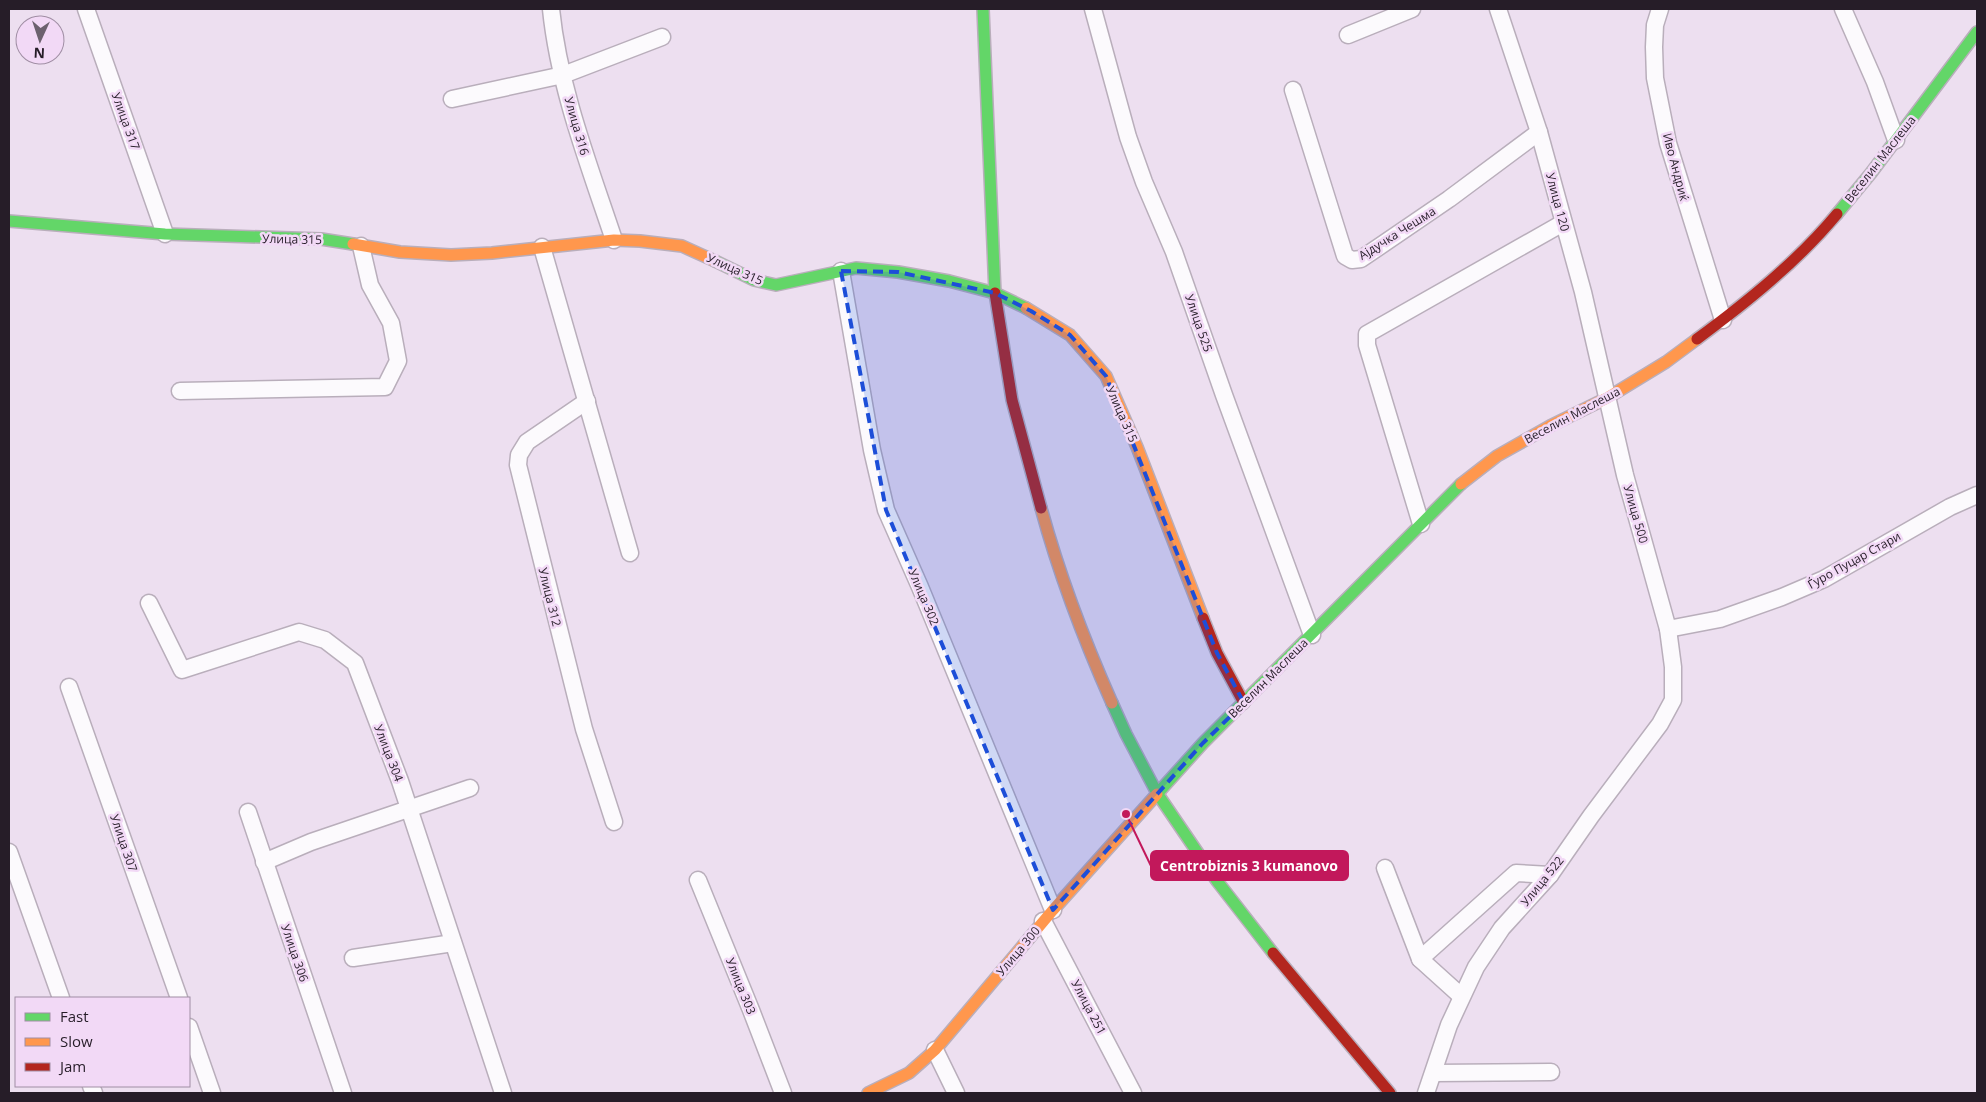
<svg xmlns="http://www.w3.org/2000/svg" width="1986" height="1102" viewBox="0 0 1986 1102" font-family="'Open Sans',sans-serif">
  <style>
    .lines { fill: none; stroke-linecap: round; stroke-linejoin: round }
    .street-casing { stroke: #b9aebb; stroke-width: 19 }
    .fast-casing { stroke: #b9aebb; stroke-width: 14 }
    .slow-casing { stroke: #b9aebb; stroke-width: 14 }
    .jam-casing { stroke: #b9aebb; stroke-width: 14 }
    .street { stroke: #fcfafd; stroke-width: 16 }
    .fast { stroke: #63d668; stroke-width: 11 }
    .slow { stroke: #ff974d; stroke-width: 11 }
    .jam { stroke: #b3261e; stroke-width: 11 }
    .marked { fill: #1d4ed8; fill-opacity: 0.2; stroke: #1d4ed8; stroke-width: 4; stroke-dasharray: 10 6; stroke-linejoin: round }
    .labels { text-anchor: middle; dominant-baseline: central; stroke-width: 5; stroke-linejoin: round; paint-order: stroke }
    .street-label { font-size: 12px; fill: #261d28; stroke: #f2d9f6 }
    .leader { fill: none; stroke: #c2185b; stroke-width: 2 }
    .callout-dot { fill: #c2185b; stroke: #f2d9f6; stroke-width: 2 }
    .callout { fill: #c2185b; stroke: #c2185b; stroke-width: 2 }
    .callout-label { font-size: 14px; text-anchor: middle; font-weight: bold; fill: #fff }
  </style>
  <rect width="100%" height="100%" fill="#eddff0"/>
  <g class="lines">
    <!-- street casing -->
    <g class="street-casing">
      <g id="street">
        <polyline points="86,9 165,234"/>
        <path d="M551 9C559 88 589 165 614 240"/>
        <polyline points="1093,9 1128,137 1144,182 1174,252 1224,395 1312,635"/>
        <polyline points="1660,9 1655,25 1654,47 1655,78 1668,143 1723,320"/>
        <polyline points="1843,9 1875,82 1896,140"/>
        <polyline points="1348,35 1412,9"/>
        <polyline points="1293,90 1345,256 1352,260 1361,259 1449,199 1539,132"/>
        <polyline points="452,99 563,75 662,37"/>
        <polyline points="542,247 630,553"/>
        <polyline points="841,271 872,450 886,510 920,587 1053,910"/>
        <polyline points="180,391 385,387 398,361 391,323 370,285 361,246"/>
        <polyline points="587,401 527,442 519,455 518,465 584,729 614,822"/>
        <polyline points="1421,524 1367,345 1367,334 1563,223"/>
        <polyline points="149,603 182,670 299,632 325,640 355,663 400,781 503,1093"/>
        <polyline points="1668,629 1720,619 1782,597 1824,579 1950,507 1977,495"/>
        <polyline points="69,687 179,998"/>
        <polyline points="248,812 343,1093"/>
        <polyline points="9,852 61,998"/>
        <polyline points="264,862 311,842 470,788"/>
        <polyline points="1385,868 1420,959 1461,996"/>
        <polyline points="698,880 751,1010 783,1093"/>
        <polyline points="1043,921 1133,1093"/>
        <polyline points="353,958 453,943"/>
        <polyline points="1420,959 1516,873 1550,875"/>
        <polyline points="189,1027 212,1093"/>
        <polyline points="935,1050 956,1093"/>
        <polyline points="1434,1073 1551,1072"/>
        <polyline points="91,1086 94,1093"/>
        <polyline points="1426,1093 1449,1025 1476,967 1502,928 1550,875 1591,816 1660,724 1673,700 1673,667 1668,629 1625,475 1583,292 1539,132 1498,9"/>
      </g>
    </g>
    <!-- fast casing -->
    <g class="fast-casing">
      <g id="fast">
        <polyline points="983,9 995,293"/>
        <polyline points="1837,214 1871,173 1977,32"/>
        <polyline points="9,221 165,234 321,239 353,244"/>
        <polyline points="715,261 754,280 776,285 856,268 898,272 949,281 995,293 1026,308"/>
        <polyline points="1112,703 1126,734 1157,793 1217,881 1273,953"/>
        <polyline points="1157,794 1203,743 1461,484"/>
      </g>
    </g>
    <!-- slow casing -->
    <g class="slow-casing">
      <g id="slow">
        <polyline points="353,244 400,252 451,255 492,253 614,240 640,241 682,246 715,261"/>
        <polyline points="1026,308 1070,335 1106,376 1137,447 1203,618"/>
        <polyline points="1461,484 1497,456 1550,426 1607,398 1666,362 1697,339"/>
        <path d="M1041 508C1059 574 1084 640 1112 703"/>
        <polyline points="868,1093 909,1073 935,1050 1053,910 1157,794"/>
      </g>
    </g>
    <!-- jam casing -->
    <g class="jam-casing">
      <g id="jam">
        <polyline points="995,293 1012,400 1041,508"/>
        <path d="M1697 339C1747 302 1797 262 1837 214"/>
        <polyline points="1203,618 1217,653 1244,703"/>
        <polyline points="1273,953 1390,1093"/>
      </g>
    </g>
    <!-- street -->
    <use href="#street" class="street"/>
    <!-- fast -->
    <use href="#fast" class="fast"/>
    <!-- slow -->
    <use href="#slow" class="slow"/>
    <!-- jam -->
    <use href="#jam" class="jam"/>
  </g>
  <!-- marked area -->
  <path class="marked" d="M841 271 898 272 995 293 1031 311 1070 335 1106 376 1217 653 1244 703 1203 743 1053 910 886 510Z"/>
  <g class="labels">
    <!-- street labels -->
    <g class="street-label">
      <text transform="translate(126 121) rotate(70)">Улица 317</text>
      <text transform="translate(577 126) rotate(74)">Улица 316</text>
      <text transform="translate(1880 159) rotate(-52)">Веселин Маслеша</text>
      <text transform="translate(1676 167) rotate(75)">Иво Андриќ</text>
      <text transform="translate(1558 202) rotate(75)">Улица 120</text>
      <text transform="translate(1397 233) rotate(-32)">Ајдучка Чешма</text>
      <text transform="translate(292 239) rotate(1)">Улица 315</text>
      <text transform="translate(735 269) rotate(24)">Улица 315</text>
      <text transform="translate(1199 323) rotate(71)">Улица 525</text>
      <text transform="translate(1122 414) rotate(66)">Улица 315</text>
      <text transform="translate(1572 415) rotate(-28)">Веселин Маслеша</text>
      <text transform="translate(1636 514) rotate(74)">Улица 500</text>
      <text transform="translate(1854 560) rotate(-29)">Ѓуро Пуцар Стари</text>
      <text transform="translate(550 597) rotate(76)">Улица 312</text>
      <text transform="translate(924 597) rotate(67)">Улица 302</text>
      <text transform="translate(1268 678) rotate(-45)">Веселин Маслеша</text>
      <text transform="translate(389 753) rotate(69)">Улица 304</text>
      <text transform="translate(124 843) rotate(71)">Улица 307</text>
      <text transform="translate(1542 881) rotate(-51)">Улица 522</text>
      <text transform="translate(1018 951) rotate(-50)">Улица 300</text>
      <text transform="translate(295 953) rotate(71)">Улица 306</text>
      <text transform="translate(741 986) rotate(68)">Улица 303</text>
      <text transform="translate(1089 1007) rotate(62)">Улица 251</text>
    </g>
  </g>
  <!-- callouts -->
  <path class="leader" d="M1126 814L1151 866"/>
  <circle class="callout-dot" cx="1126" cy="814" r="5"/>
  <rect class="callout" x="1151" y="851" width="197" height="29" rx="5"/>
  <g class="callout-label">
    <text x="1249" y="871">Centrobiznis 3 kumanovo</text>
  </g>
  <!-- border -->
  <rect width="1986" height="1102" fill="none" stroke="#261d28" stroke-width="20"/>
  <!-- legend -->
  <rect x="15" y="997" width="175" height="90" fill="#f2d9f6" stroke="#a08ea4"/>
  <rect x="25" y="1013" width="25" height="8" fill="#63d668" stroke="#a08ea4"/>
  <text x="60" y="1022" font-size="15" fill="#261d28">Fast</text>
  <rect x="25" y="1038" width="25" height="8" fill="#ff974d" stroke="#a08ea4"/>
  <text x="60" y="1047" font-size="15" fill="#261d28">Slow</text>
  <rect x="25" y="1063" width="25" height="8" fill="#b3261e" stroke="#a08ea4"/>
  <text x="60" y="1072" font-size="15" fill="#261d28">Jam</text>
  <!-- north arrow -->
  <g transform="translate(40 40) rotate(183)"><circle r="24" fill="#f2d9f6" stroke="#a08ea4"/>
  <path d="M0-4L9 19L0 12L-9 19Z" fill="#6c616e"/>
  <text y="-8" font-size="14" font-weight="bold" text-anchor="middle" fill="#261d28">N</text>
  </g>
</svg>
